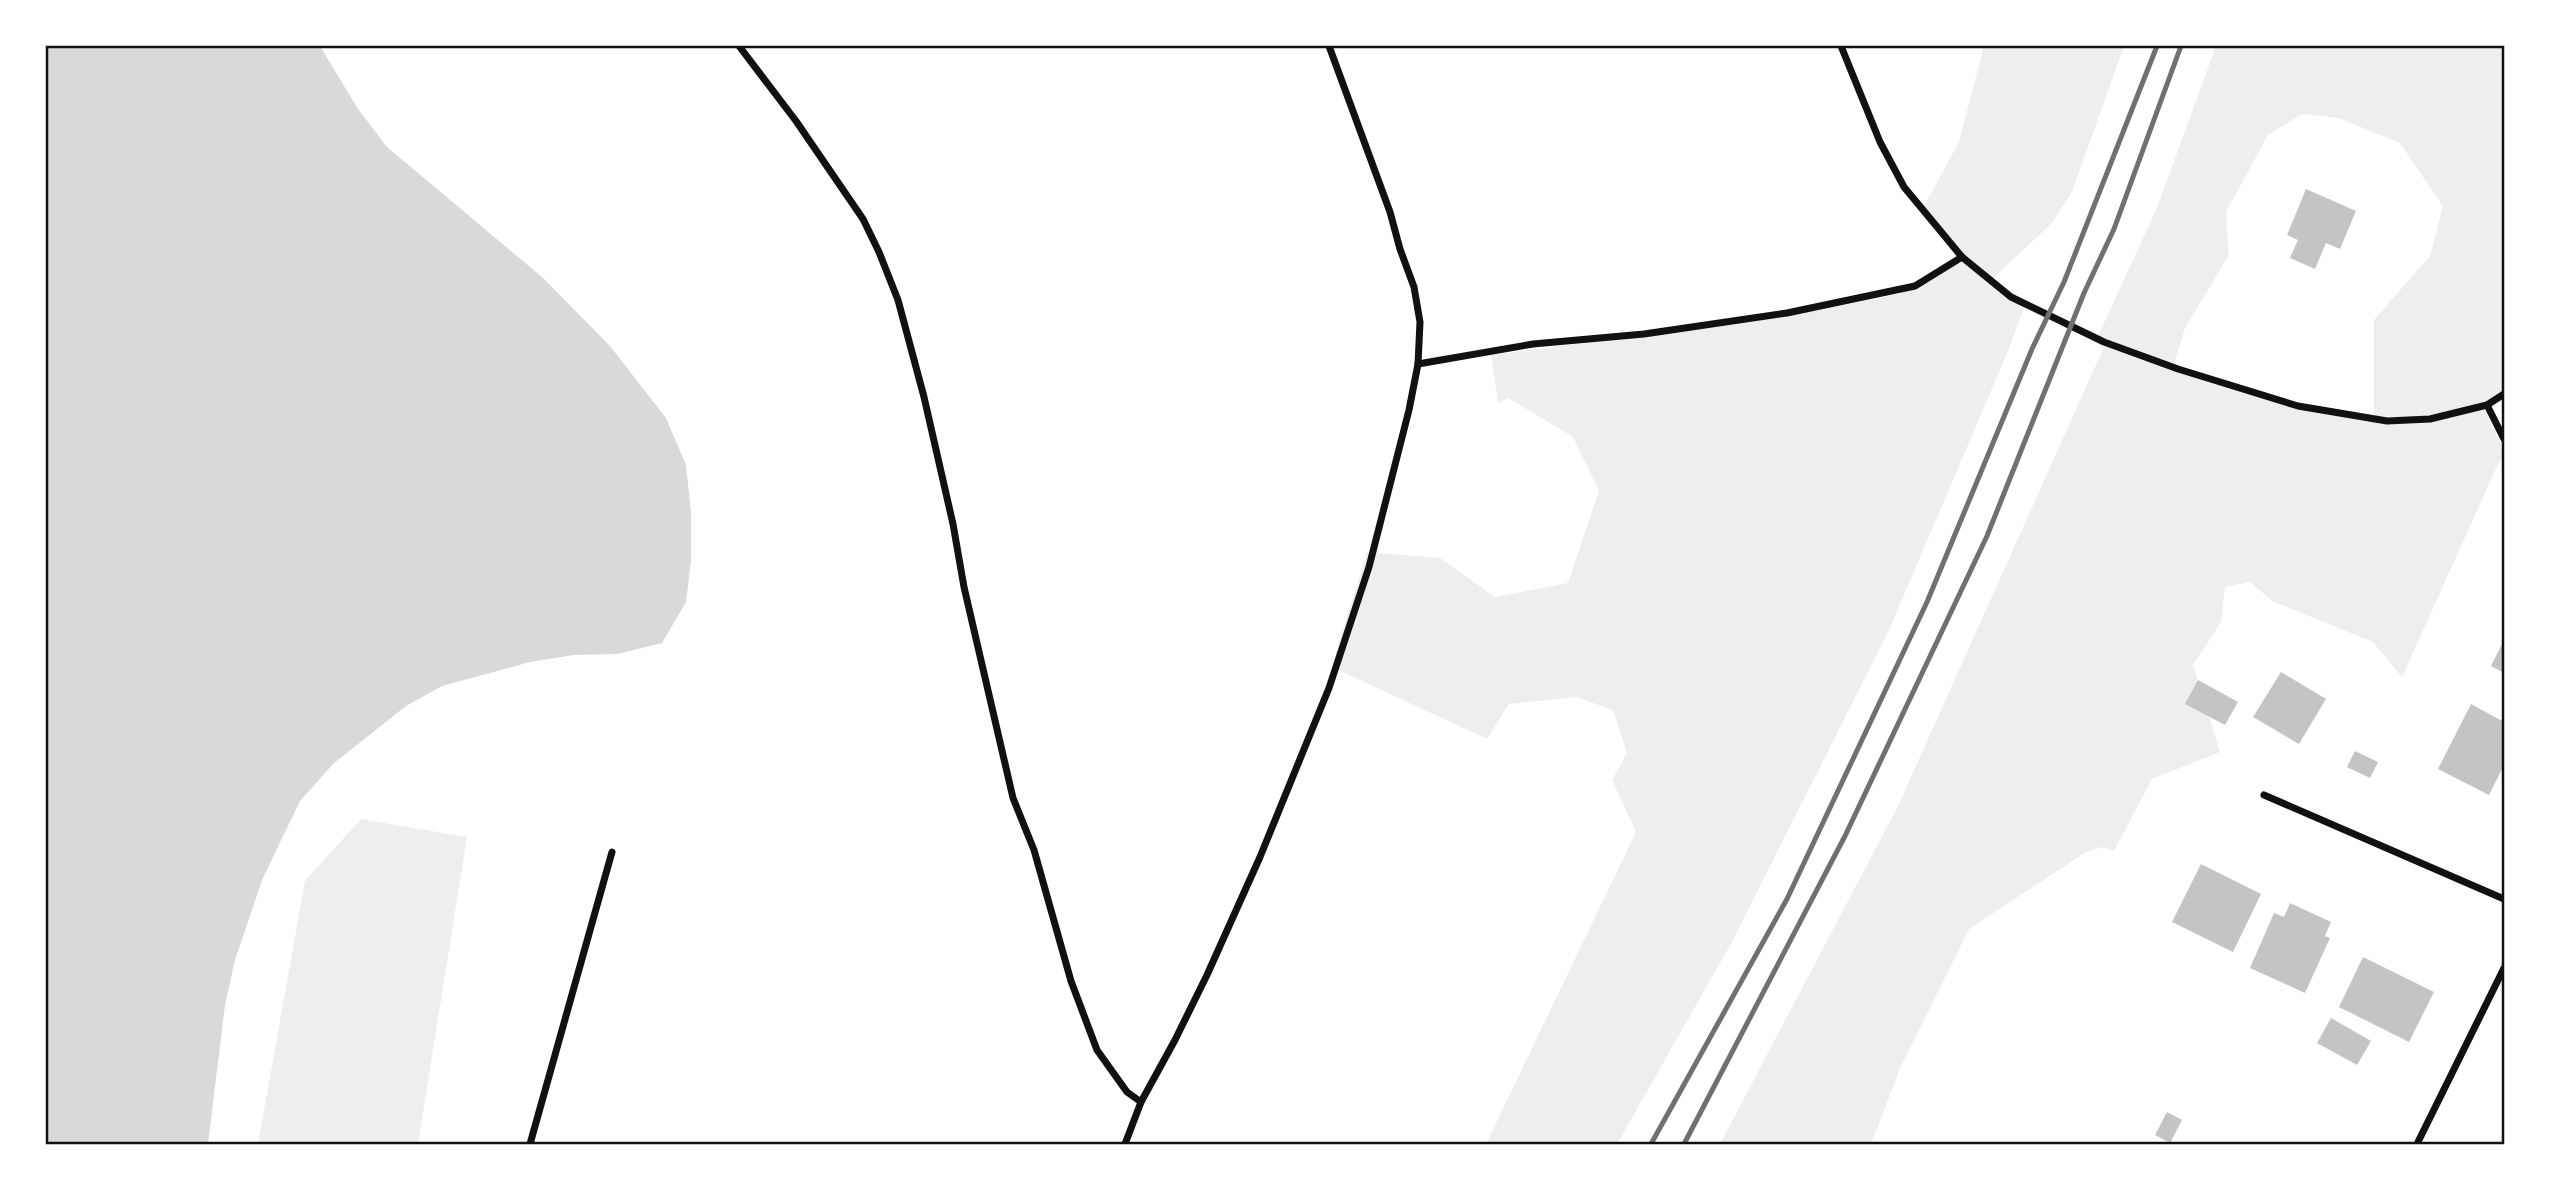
<svg xmlns="http://www.w3.org/2000/svg" width="2550" height="1190" viewBox="0 0 2550 1190" font-family="'Exo 2',sans-serif">
  <style>
    .green { fill: #eee; fill-rule: evenodd }
    .water { fill: #d9d9d9 }
    .building { fill: #c4c4c4 }
    .lines { fill: none; stroke-linecap: round; stroke-linejoin: round }
    .minor { stroke: #111; stroke-width: 7 }
    .rail { stroke: #707070; stroke-width: 5 }
    .neatline { fill: none; stroke: #111; stroke-width: 2.5 }
  </style>
  <rect width="100%" height="100%" fill="#fff"/>
  <!-- green -->
  <g class="green">
    <polygon points="1984,46 2124,46 2072,192 2052,223 1993,278 2025,305 2008,351 1889,630 1732,942 1617,1144 1486,1144 1636,832 1612,780 1627,753 1613,710 1576,697 1509,704 1487,739 1334,668 1336,653 1367,552 1440,558 1495,597 1568,583 1599,491 1573,437 1508,398 1498,403 1491,355 1796,315 1898,294 1938,276 1956,257 1920,209 1923,208 1959,142"/>
    <path d="M2216 46H2504V396L2485 410 2504 452V457L2498 464 2402 677 2373 642 2272 601 2250 582 2225 587 2221 622 2193 665 2220 752 2152 779 2114 851 2102 847 2086 852 1969 929 1901 1066 1871 1144H1720L1898 806 2104 347 2099 334 2157 208ZM2302 114 2339 118 2400 143 2443 206 2430 256 2374 320V418L2366 420 2207 382 2153 362 2173 368 2185 328 2229 255 2226 212 2268 135Z"/>
    <polygon points="361,819 467,837 418,1144 258,1144 305,881"/>
  </g>
  <!-- water -->
  <polygon class="water" points="46,46 320,46 358,109 387,147 542,277 610,346 666,418 686,465 691,512 691,561 686,602 662,643 618,654 574,655 530,662 442,686 406,706 334,763 300,801 262,880 235,960 225,1005 208,1144 46,1144"/>
  <!-- building -->
  <g class="building">
    <polygon points="2306,189 2356,211 2340,249 2326,243 2315,269 2290,258 2298,240 2287,235"/>
    <polygon points="2504,640 2504,673 2491,666"/>
    <polygon points="2281,672 2326,699 2299,744 2253,717"/>
    <polygon points="2198,680 2238,702 2225,725 2185,704"/>
    <polygon points="2471,704 2504,722 2504,765 2489,795 2438,769"/>
    <polygon points="2355,751 2378,762 2370,778 2347,767"/>
    <polygon points="2201,864 2261,894 2233,952 2172,922"/>
    <polygon points="2290,903 2331,922 2325,936 2330,938 2305,993 2250,968 2274,913 2284,917"/>
    <polygon points="2363,957 2434,992 2409,1042 2339,1007"/>
    <polygon points="2331,1018 2371,1041 2357,1065 2317,1043"/>
    <polygon points="2167,1112 2182,1120 2170,1143 2155,1135"/>
  </g>
  <g class="lines">
    <!-- minor -->
    <g class="minor">
      <polyline points="739,46 796,121 863,219 879,252 898,300 924,397 953,524 964,587 1013,798 1034,850 1071,981 1097,1050 1127,1092 1141,1102"/>
      <polyline points="1841,46 1880,142 1904,187 1962,257 2011,297 2104,342 2178,369 2298,406 2387,421 2430,419 2487,405 2504,394"/>
      <polyline points="1418,364 1533,344 1644,334 1787,313 1915,286 1962,257"/>
      <polyline points="2487,405 2504,439"/>
      <polyline points="2264,795 2504,899"/>
      <polyline points="530,1144 612,852"/>
      <polyline points="1125,1144 1141,1102 1175,1040 1207,975 1260,857 1329,688 1369,567 1409,410 1418,364 1420,322 1414,287 1400,249 1390,212 1329,46"/>
      <polyline points="2417,1144 2504,968"/>
    </g>
    <!-- rail -->
    <g class="rail">
      <polyline points="1651,1144 1787,899 1927,602 2032,349 2064,282 2157,46"/>
      <polyline points="1684,1144 1845,836 1987,536 2084,293 2114,229 2181,46"/>
    </g>
  </g>
  <!-- border -->
  <rect width="2550" height="1190" fill="none" stroke="#ffffff" stroke-width="94"/>
  <rect x="47" y="47" width="2456" height="1096" class="neatline"/>
</svg>
